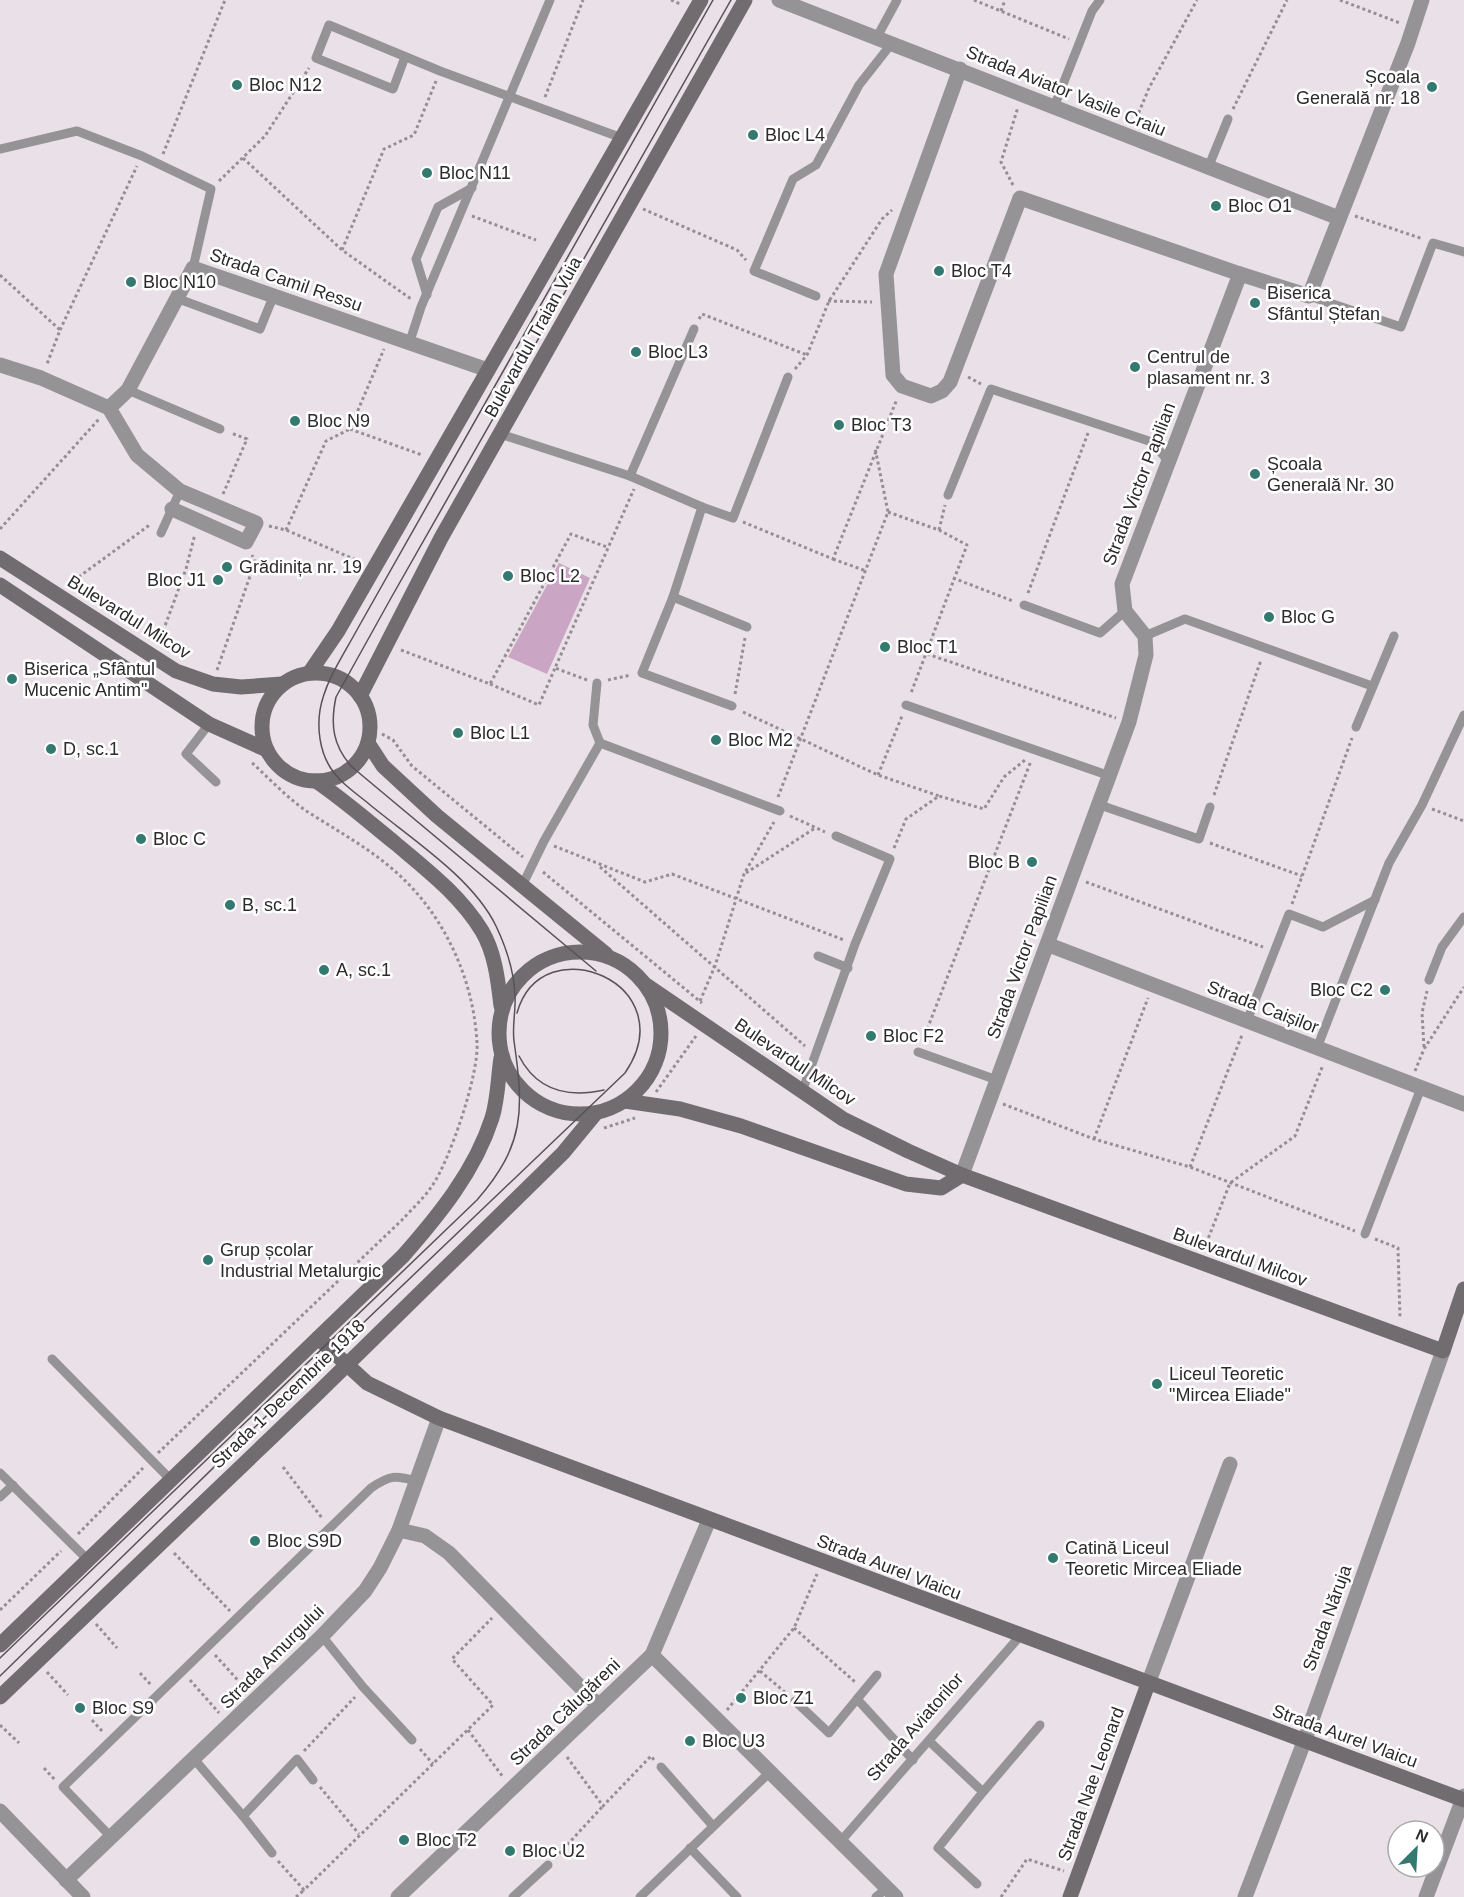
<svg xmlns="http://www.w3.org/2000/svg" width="1464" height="1897" viewBox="0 0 1464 1897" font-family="Arial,sans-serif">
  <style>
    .green { fill: #cba6c4 }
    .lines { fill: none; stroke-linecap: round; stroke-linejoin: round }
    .path { stroke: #958f94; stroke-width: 3; stroke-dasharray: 3 3; stroke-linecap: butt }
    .lane { stroke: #969396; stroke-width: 9 }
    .street { stroke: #969396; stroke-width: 15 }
    .secondary { stroke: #716c70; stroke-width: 15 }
    .tram { stroke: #575256; stroke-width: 1.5 }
    .poi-dot { fill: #33796f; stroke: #fff; stroke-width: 2 }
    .labels { text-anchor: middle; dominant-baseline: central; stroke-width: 5; stroke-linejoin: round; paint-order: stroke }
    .poi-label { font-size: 18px; fill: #2d2a2c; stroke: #fff; text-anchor: start }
    .street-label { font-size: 18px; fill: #2d2a2c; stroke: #fff }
  </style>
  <rect width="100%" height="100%" fill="#eae1e8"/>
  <!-- green -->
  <polygon class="green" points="559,563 590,578 547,674 508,657"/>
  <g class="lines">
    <!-- path -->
    <g class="path">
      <polyline points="671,0 680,4"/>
      <polyline points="974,0 1069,39"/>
      <polyline points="1340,0 1400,23"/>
      <polyline points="1001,11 1005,0"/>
      <polyline points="545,97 583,0"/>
      <polyline points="1233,109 1287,0"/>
      <polyline points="1134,124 1149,88 1197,0"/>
      <polyline points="163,154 225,0"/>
      <polyline points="243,158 342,250 411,299"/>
      <polyline points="219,181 265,136 309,68"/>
      <polyline points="1013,185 1001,162 1018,107"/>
      <polyline points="643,209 737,250 746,260"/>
      <polyline points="472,216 536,240"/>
      <polyline points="1355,216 1423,239"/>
      <polyline points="342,250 384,149 414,135 436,81"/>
      <polyline points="0,275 60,330 47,364"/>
      <polyline points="828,301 872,302"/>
      <polyline points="699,319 702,314 807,355"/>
      <polyline points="60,330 137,166"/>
      <polyline points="795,369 807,355 829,301 882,219 892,210"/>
      <polyline points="968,377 981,384"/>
      <polyline points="350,429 422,455"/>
      <polyline points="223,494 247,439 231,433"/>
      <polyline points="888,512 939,530 967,545 911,693"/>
      <polyline points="743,522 833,559 897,399"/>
      <polyline points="269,526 286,530 361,562"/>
      <polyline points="0,529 99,419"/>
      <polyline points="286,530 326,441 350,429 384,349"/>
      <polyline points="939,530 945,505"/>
      <polyline points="833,559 866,571"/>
      <polyline points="953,578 1013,601"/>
      <polyline points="69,584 151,524"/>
      <polyline points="1028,593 1088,433"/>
      <polyline points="159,642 186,569 195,534"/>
      <polyline points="401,650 490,684 571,534 607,547"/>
      <polyline points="927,654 1116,718"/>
      <polyline points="217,670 255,562 252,555"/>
      <polyline points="587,680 555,668 634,489"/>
      <polyline points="608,680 631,675"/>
      <polyline points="490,684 539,705 555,668"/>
      <polyline points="735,694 745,638"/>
      <polyline points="743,712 878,775 939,796"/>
      <polyline points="382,734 393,740 412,766 523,857"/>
      <polyline points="878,775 902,716"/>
      <polyline points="1214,795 1261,660"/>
      <polyline points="778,797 888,512 875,448"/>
      <polyline points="1432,809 1464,821"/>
      <polyline points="790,816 825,832"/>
      <polyline points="1210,843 1302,876"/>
      <polyline points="554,846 645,882 672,874 844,940"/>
      <polyline points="894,848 906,819 939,796 984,809 1004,777 1025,760"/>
      <polyline points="600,867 805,1046"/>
      <polyline points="543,872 702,1003"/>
      <polyline points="746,873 815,828"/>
      <polyline points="1086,882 1263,947"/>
      <polyline points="1292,904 1352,738"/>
      <polyline points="700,1001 715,966 744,874 774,822"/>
      <polyline points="923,1040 1031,761"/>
      <polyline points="1424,1047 1422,1013 1427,991"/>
      <polyline points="1415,1071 1424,1049 1464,987"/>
      <polyline points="656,1092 696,1036"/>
      <polyline points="1003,1104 1094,1139 1190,1167 1355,1231"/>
      <polyline points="604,1128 635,1118"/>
      <polyline points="1094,1139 1148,998"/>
      <polyline points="1190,1167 1242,1035"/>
      <polyline points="1375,1239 1398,1248 1400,1319"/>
      <polyline points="1204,1249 1230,1183 1295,1136 1323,1065"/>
      <path d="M158 1453 402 1220C412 1209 424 1198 432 1186 450 1160 479 1074 477 1043 474 981 445 916 398 874 371 849 339 832 308 812 287 798 269 778 250 761"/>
      <polyline points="283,1467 322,1518"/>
      <polyline points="78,1534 143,1468"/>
      <polyline points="174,1553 230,1611"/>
      <polyline points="0,1610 61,1551"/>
      <polyline points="96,1624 117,1648"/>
      <polyline points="794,1628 855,1682"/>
      <polyline points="215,1655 245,1688"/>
      <polyline points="760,1671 786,1693"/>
      <polyline points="47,1672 68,1695"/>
      <polyline points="140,1673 152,1686"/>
      <polyline points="190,1680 219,1713"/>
      <polyline points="727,1710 794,1628 817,1574"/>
      <polyline points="92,1720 102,1731"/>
      <polyline points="0,1725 19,1743"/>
      <polyline points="468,1730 503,1777"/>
      <polyline points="420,1749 433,1764"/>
      <polyline points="304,1751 355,1697"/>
      <polyline points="567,1757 603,1806 651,1756 654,1760"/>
      <polyline points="44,1768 55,1780"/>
      <polyline points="320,1787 359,1834"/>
      <polyline points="555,1858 603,1806"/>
      <polyline points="278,1861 304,1890 493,1705 452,1659 492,1618"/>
      <polyline points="296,1897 304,1890"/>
      <polyline points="1001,1897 1027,1859 1064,1871"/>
    </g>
    <!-- lane -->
    <g class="lane">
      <polyline points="877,37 897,0"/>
      <polyline points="405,57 393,89 316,58 329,25 440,71 622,138"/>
      <polyline points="1054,107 1092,11 1100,0"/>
      <polyline points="0,149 77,131 142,156 211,189 193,268"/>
      <polyline points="1208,168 1228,119"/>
      <polyline points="427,295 416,259 438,207 472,188"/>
      <polyline points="816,296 754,271 793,179 816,165 859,85 892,43"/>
      <polyline points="1309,296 1401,327 1433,243 1464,252"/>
      <polyline points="176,298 260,329 273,297"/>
      <polyline points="409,344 421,307 550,0"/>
      <polyline points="128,390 220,429"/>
      <polyline points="500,434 630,476 702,507 673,597 642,673 732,706"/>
      <polyline points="630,476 694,329"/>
      <polyline points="948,495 991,389 1152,442 1170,463"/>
      <polyline points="702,507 733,518 788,377"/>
      <polyline points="161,533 180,491"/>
      <polyline points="673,597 747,627"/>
      <polyline points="1024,605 1100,633 1125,611"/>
      <polyline points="1145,636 1185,619 1372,686"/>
      <polyline points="597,683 593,725 600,743"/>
      <polyline points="906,705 1110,776"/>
      <polyline points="209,724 186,754 216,782"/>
      <polyline points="1356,727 1394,636"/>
      <polyline points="1100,805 1199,839 1210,807"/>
      <polyline points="522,886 544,841 600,743 780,811"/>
      <polyline points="818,956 848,968"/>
      <polyline points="1429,980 1442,947 1464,917"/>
      <polyline points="1247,1021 1289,914 1323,927 1375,900"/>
      <polyline points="1317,1048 1389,863 1422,805 1464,715"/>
      <polyline points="918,1052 997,1080"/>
      <polyline points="802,1092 855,944 890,859 836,836"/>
      <polyline points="1365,1234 1421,1088"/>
      <polyline points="52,1359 171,1480"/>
      <polyline points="0,1473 88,1560"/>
      <polyline points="0,1497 13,1485"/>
      <polyline points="322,1636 363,1687 412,1740"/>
      <polyline points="857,1699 877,1675"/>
      <polyline points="795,1701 829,1733 857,1699 913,1760"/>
      <polyline points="929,1741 983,1792 1040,1725"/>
      <polyline points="194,1759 243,1816 297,1759 313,1780"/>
      <polyline points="661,1767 713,1826"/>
      <polyline points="243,1816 272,1853"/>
      <path d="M111 1837 63 1787 371 1488C390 1475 395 1475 417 1481"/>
      <polyline points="840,1842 1020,1636"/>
      <polyline points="690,1848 737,1897"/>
      <polyline points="977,1884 938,1848 983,1792"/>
      <polyline points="513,1897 548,1865"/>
      <polyline points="640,1897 770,1772"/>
      <polyline points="876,1897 887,1888"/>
    </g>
    <!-- street -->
    <g class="street">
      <polyline points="779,0 1339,218"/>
      <polyline points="960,69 886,274 893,375 902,386 931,396 942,391 950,382 1020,198 1240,274"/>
      <polyline points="0,365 41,378 109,408 137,455 180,491 256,523 246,542 172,509"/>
      <polyline points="109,408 128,390 193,268 488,370"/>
      <polyline points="1049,945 1464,1104"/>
      <polyline points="962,1175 1129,722 1146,655 1145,636 1125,611 1122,584 1240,274 1309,296 1408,43 1422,0"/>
      <polyline points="399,1530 425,1536 449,1553 599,1706"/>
      <polyline points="652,1655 896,1897"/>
      <polyline points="1148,1684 1230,1464"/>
      <polyline points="0,1811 83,1897"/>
      <polyline points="66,1880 322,1636 365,1591 380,1568 399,1530 439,1418"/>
      <polyline points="398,1897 652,1655 709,1520"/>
      <polyline points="1245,1897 1304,1742 1443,1351"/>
      <polyline points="1426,1897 1464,1796"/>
    </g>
    <!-- secondary -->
    <g class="secondary">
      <polyline points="0,558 176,671 213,684 241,687 282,684"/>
      <polyline points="0,585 209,724 267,750"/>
      <polyline points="310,672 338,631 701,0"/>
      <circle cx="316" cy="727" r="54"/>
      <polyline points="360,696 441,538 745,0"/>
      <polyline points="368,743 383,766 437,816 606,954"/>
      <path d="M316 781C344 800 369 822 395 843 427 870 460 895 482 931 495 953 498 980 501 1006"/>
      <circle cx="580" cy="1033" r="81"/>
      <polyline points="646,985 843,1119 908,1151 962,1175 1443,1351 1464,1289"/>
      <polyline points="625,1101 680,1109 741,1126 906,1184 941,1188 962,1175"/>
      <polyline points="318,1338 367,1383 439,1418 1464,1800"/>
      <path d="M0 1645 403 1256C439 1215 475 1171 492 1118 498 1099 498 1077 501 1058"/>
      <polyline points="0,1697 318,1393 563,1153 596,1113"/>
      <polyline points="1070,1897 1148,1684"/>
    </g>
    <!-- tram -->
    <g class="tram">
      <path d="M596 971 352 767C333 746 330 725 336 697L391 598 731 0"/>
      <path d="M519 1056C537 1091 568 1098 604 1090"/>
      <path d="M0 1658 477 1200C525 1145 524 1110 514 1041 512 1026 516 1010 515 995 514 972 506 947 496 926 473 878 410 838 369 804 356 793 339 782 330 767 320 751 317 729 320 710 325 681 344 654 358 628L713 0"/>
      <path d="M0 1676 294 1389 625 1073C686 984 542 924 517 1013"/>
    </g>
  </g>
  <!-- markers -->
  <g class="poi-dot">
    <circle cx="237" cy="85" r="6"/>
    <circle cx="1432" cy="87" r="6"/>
    <circle cx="753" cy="135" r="6"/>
    <circle cx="427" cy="173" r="6"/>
    <circle cx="1216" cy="206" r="6"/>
    <circle cx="939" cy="271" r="6"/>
    <circle cx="131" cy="282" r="6"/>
    <circle cx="1255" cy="303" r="6"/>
    <circle cx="636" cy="352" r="6"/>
    <circle cx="1135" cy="367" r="6"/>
    <circle cx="295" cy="421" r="6"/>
    <circle cx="839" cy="425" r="6"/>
    <circle cx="1255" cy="474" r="6"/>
    <circle cx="227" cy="567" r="6"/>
    <circle cx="508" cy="576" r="6"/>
    <circle cx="218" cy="580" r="6"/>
    <circle cx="1269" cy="617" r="6"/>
    <circle cx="885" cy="647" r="6"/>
    <circle cx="12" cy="679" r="6"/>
    <circle cx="458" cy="733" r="6"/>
    <circle cx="716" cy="740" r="6"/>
    <circle cx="51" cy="749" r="6"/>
    <circle cx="141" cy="839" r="6"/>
    <circle cx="1032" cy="862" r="6"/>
    <circle cx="230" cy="905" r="6"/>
    <circle cx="324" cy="970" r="6"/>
    <circle cx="1385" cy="990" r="6"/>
    <circle cx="871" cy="1036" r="6"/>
    <circle cx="208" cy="1260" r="6"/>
    <circle cx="1157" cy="1384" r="6"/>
    <circle cx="255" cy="1541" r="6"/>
    <circle cx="1053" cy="1558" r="6"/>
    <circle cx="741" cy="1698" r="6"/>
    <circle cx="80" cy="1708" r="6"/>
    <circle cx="690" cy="1741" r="6"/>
    <circle cx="404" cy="1840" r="6"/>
    <circle cx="510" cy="1851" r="6"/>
  </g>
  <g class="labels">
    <!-- poi labels -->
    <g class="poi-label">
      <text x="1420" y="77" text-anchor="end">Școala<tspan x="1420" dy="21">Generală nr. 18</tspan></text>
      <text x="249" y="85">Bloc N12</text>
      <text x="765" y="135">Bloc L4</text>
      <text x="439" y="173">Bloc N11</text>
      <text x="1228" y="206">Bloc O1</text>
      <text x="951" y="271">Bloc T4</text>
      <text x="143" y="282">Bloc N10</text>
      <text x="1267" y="293">Biserica<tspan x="1267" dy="21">Sfântul Ștefan</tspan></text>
      <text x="648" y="352">Bloc L3</text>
      <text x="1147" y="357">Centrul de<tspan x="1147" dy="21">plasament nr. 3</tspan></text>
      <text x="307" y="421">Bloc N9</text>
      <text x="851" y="425">Bloc T3</text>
      <text x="1267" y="464">Școala<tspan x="1267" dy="21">Generală Nr. 30</tspan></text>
      <text x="239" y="567">Grădinița nr. 19</text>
      <text x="520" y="576">Bloc L2</text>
      <text x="206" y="580" text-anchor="end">Bloc J1</text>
      <text x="1281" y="617">Bloc G</text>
      <text x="897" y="647">Bloc T1</text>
      <text x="24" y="669">Biserica „Sfântul<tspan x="24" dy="21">Mucenic Antim"</tspan></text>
      <text x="470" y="733">Bloc L1</text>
      <text x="728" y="740">Bloc M2</text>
      <text x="63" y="749">D, sc.1</text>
      <text x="153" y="839">Bloc C</text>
      <text x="1020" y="862" text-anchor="end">Bloc B</text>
      <text x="242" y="905">B, sc.1</text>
      <text x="336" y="970">A, sc.1</text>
      <text x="1373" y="990" text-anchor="end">Bloc C2</text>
      <text x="883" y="1036">Bloc F2</text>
      <text x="220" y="1250">Grup școlar<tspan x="220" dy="21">Industrial Metalurgic</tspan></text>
      <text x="1169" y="1374">Liceul Teoretic<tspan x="1169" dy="21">"Mircea Eliade"</tspan></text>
      <text x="267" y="1541">Bloc S9D</text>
      <text x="1065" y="1548">Catină Liceul<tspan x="1065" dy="21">Teoretic Mircea Eliade</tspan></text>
      <text x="753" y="1698">Bloc Z1</text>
      <text x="92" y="1708">Bloc S9</text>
      <text x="702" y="1741">Bloc U3</text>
      <text x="416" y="1840">Bloc T2</text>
      <text x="522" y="1851">Bloc U2</text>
    </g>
    <!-- street labels -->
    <g class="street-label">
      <text transform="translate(1066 91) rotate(22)">Strada Aviator Vasile Craiu</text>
      <text transform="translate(286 280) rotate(19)">Strada Camil Ressu</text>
      <text transform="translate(533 337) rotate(-61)">Bulevardul Traian Vuia</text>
      <text transform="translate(1139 484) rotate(-69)">Strada Victor Papilian</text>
      <text transform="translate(129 617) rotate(32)">Bulevardul Milcov</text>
      <text transform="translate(1022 957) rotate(-70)">Strada Victor Papilian</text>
      <text transform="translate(1263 1007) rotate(21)">Strada Caișilor</text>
      <text transform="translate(795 1062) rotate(34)">Bulevardul Milcov</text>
      <text transform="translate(1240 1257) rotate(20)">Bulevardul Milcov</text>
      <text transform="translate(288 1394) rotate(-44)">Strada 1 Decembrie 1918</text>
      <text transform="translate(889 1567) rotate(21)">Strada Aurel Vlaicu</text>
      <text transform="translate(1327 1618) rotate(-70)">Strada Năruja</text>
      <text transform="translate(272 1657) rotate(-45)">Strada Amurgului</text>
      <text transform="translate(565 1712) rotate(-44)">Strada Călugăreni</text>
      <text transform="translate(915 1727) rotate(-49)">Strada Aviatorilor</text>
      <text transform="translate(1345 1736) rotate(20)">Strada Aurel Vlaicu</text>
      <text transform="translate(1091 1784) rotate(-70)">Strada Nae Leonard</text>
    </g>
  </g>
  <!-- north arrow -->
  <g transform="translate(1416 1849) rotate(24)"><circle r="28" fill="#ffffff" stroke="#abaaab" stroke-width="1.5"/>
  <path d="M0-4.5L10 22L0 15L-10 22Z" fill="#33796f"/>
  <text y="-9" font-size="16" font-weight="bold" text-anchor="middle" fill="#2d2a2c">N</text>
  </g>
</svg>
